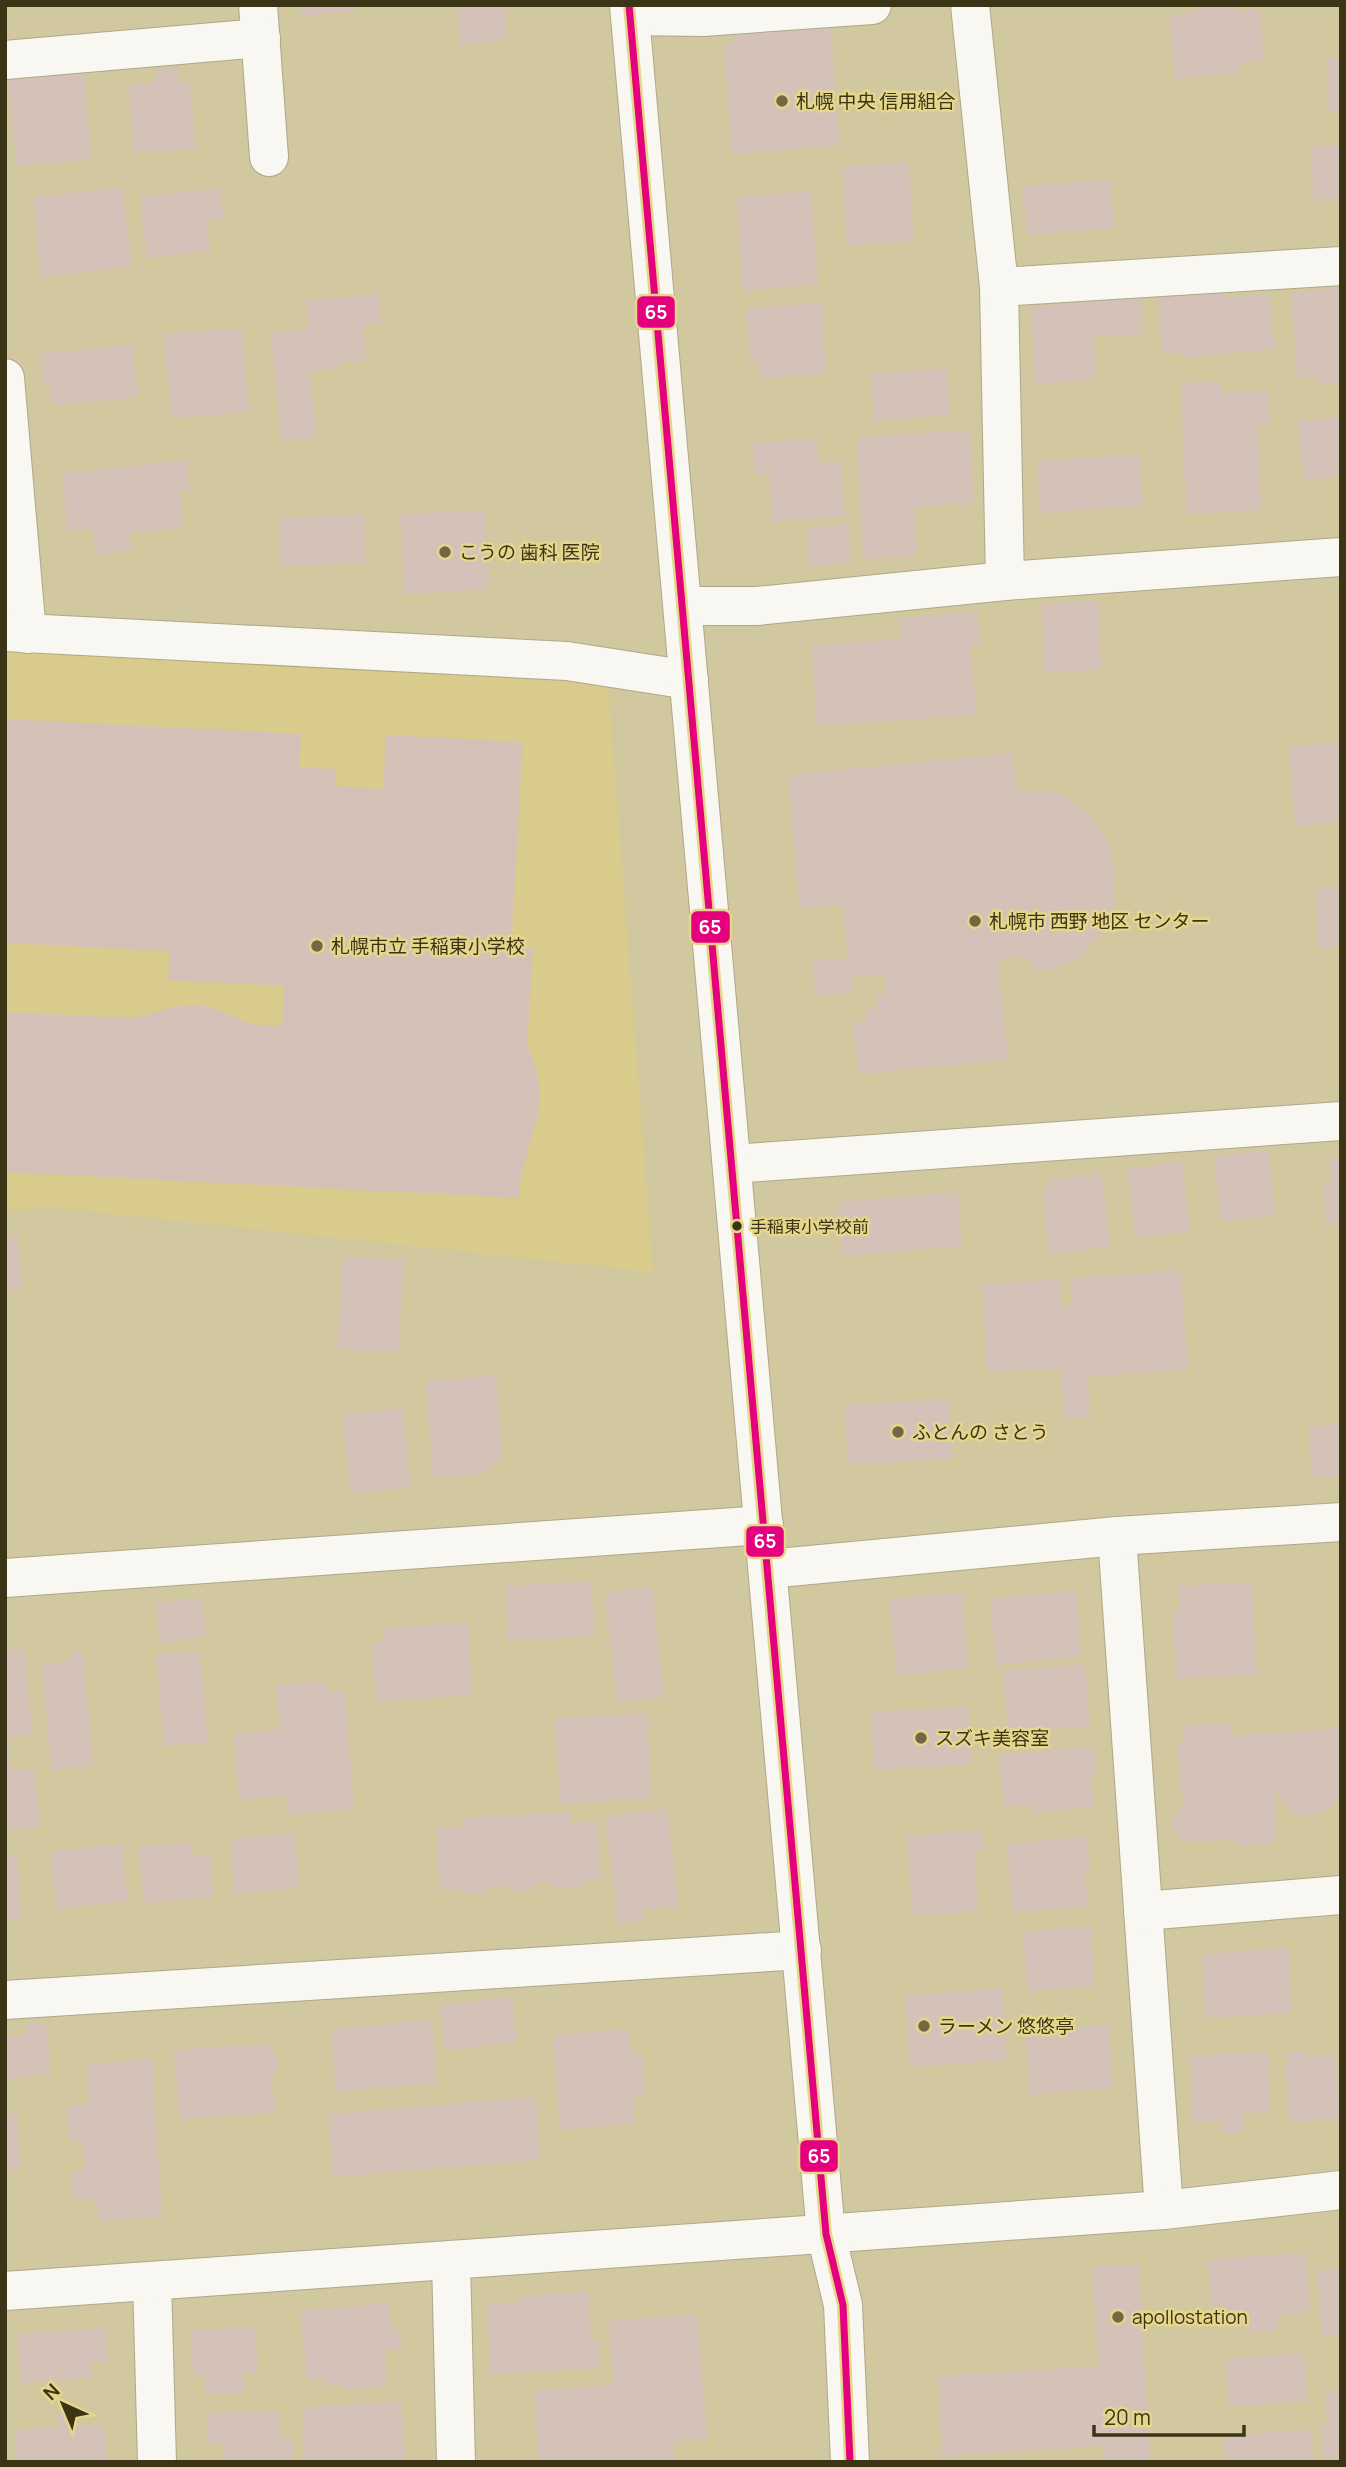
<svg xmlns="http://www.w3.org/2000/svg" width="1346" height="2467" viewBox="0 0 1346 2467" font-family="Manrope,'Noto Sans JP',sans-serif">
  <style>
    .built { fill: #d8cb8b }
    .building { fill: #d4c2b9 }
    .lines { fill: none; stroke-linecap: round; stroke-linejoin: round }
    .minor-casing { stroke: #afa887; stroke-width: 40 }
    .primary-casing { stroke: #afa887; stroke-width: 40 }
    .minor { stroke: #f8f7f1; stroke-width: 38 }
    .primary { stroke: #f8f7f1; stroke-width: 38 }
    .bus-1-casing { stroke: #e5d68b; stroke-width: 12 }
    .bus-1 { stroke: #e5007d; stroke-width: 7 }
    .poi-dot { fill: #706846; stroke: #e5d68b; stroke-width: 2.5 }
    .bus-dot { fill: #3b3516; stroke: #e5d68b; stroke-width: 2.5 }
    .labels { text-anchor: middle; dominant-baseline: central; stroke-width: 5; stroke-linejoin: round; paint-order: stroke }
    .bus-label { font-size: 17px; fill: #3b3516; stroke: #e5d68b; text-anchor: start }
    .poi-label { font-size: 19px; fill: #3b3516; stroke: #e5d68b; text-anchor: start }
    .line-badge { stroke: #e5d68b; stroke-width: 2.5 }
    .badge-label { font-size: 19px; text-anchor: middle; font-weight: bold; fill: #fff }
  </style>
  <rect width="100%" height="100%" fill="#d1c89f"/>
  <!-- built -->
  <polygon class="built" points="5,641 608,685 653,1272 51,1207 5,1211"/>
  <!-- building -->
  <g class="building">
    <polygon points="300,5 355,5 355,11 301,16"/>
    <polygon points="457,5 504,5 507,40 460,45"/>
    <polygon points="1195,5 1237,5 1237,12 1260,9 1264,61 1239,63 1239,73 1175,79 1169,15 1195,13"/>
    <polygon points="830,25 840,145 732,155 724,47 742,32"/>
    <polygon points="1341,58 1341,112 1329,112 1327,59"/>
    <polygon points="177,68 179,83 190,82 195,149 133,153 129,85 156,83 155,70"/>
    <polygon points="84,73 91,160 16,166 8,79"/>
    <polygon points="1341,145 1341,199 1314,201 1310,147"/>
    <polygon points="909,162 914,241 847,246 842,167"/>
    <polygon points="1111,179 1115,228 1027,235 1023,186"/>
    <polygon points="123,187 132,267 41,277 33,197"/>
    <polygon points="220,188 224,219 207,221 210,251 147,258 140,197"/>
    <polygon points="811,191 818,284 743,291 736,197"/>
    <polygon points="1341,288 1341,382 1319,384 1318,377 1297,378 1291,292"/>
    <polygon points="1226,291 1227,298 1269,294 1275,349 1182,358 1182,352 1163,354 1157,298"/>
    <polygon points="378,293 382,323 363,325 367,360 338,363 338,368 310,372 317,438 282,442 270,333 309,329 305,301"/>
    <polygon points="1142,298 1143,334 1094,336 1096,380 1035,384 1031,306"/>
    <polygon points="822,303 826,374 760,378 759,361 750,361 747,308"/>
    <polygon points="242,328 249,412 171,418 164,334"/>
    <polygon points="132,344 138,397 52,406 50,386 44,387 40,354"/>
    <polygon points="947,368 950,415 874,421 870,374"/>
    <polygon points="1221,381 1221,393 1268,391 1269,425 1258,426 1261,510 1186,514 1181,383"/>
    <polygon points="1341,417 1341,476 1303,480 1298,420"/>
    <polygon points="970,430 974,503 914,507 917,556 863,559 857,437"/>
    <polygon points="817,438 819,463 841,461 845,516 772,522 769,472 754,474 752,443"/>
    <polygon points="1139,454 1143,506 1040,513 1037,461"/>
    <polygon points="187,460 190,490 180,491 183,528 129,533 131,551 95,555 93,529 67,531 62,473"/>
    <polygon points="485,510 489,589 404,594 400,514"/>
    <polygon points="364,514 366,563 281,567 279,518"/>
    <polygon points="848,524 851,563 810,566 806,528"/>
    <polygon points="1099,601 1101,670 1044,672 1042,603"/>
    <polygon points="978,612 980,643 971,643 976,715 817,726 812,645 901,639 900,618"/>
    <polygon points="5,719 301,734 299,767 335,769 335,786 383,789 386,735 523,742 511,947 533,948 527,1046 536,1067 540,1092 538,1115 521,1175 519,1198 5,1172 5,1012 133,1018 182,1005 208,1006 251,1024 282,1026 284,986 168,980 170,951 5,943"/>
    <polygon points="1341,742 1341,822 1295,826 1289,747"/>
    <polygon points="1013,753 1017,792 1045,789 1067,797 1089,815 1110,845 1115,872 1113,903 1102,932 1081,956 1058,968 1031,971 1030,957 998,959 1008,1060 858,1074 853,1022 866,1021 865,1009 877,1008 876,995 887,994 885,974 852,977 854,993 816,996 812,961 848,958 843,905 800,909 788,779 795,778 795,774"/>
    <polygon points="1341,887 1341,946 1319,948 1315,889"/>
    <polygon points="1269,1150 1275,1216 1221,1221 1214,1156"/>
    <polygon points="1341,1158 1341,1223 1326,1225 1323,1185 1331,1184 1329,1159"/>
    <polygon points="1182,1162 1190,1231 1136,1238 1127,1169"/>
    <polygon points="1101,1173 1111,1246 1049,1255 1042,1191 1048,1190 1047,1181"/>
    <polygon points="958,1192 962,1246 842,1256 839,1202"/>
    <polygon points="17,1236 22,1289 5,1291 5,1238"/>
    <polygon points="343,1257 404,1260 398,1353 337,1349"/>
    <polygon points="1181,1271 1188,1370 1088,1376 1090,1417 1064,1418 1060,1368 987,1372 982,1284 1059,1279 1061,1305 1072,1305 1070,1278"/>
    <polygon points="496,1375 502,1450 497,1462 483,1474 433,1478 426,1381"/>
    <polygon points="948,1399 952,1459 848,1465 844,1405"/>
    <polygon points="402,1408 411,1487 351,1494 342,1415"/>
    <polygon points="1341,1424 1341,1476 1312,1477 1309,1426"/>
    <polygon points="591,1581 595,1636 508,1641 505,1586"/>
    <polygon points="1252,1582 1257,1675 1176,1679 1173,1612 1179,1612 1178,1586"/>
    <polygon points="652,1586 664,1697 617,1702 605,1592"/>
    <polygon points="1076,1590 1082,1656 996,1665 990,1599"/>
    <polygon points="962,1592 969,1668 897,1675 889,1599"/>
    <polygon points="202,1598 206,1637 160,1643 156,1603"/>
    <polygon points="468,1622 473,1695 376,1702 372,1643 385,1642 384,1628"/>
    <polygon points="24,1648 32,1735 8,1737 12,1771 34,1769 40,1827 5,1830 5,1650"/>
    <polygon points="82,1651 94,1766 52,1771 41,1665 70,1661 69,1653"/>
    <polygon points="200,1651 208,1742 164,1746 156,1655"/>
    <polygon points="1085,1664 1090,1726 1008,1732 1003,1671"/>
    <polygon points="326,1681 327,1692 345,1690 354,1809 288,1815 286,1795 239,1800 234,1734 280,1729 276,1685"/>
    <polygon points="968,1707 972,1765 874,1770 871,1712"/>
    <polygon points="647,1713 651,1798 560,1804 555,1718"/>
    <polygon points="1230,1722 1231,1736 1341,1728 1341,1793 1332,1806 1320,1814 1303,1816 1292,1812 1279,1799 1274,1785 1276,1843 1235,1846 1234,1839 1187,1842 1180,1838 1172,1826 1172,1816 1185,1805 1184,1792 1181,1792 1177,1741 1184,1741 1183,1726"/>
    <polygon points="1094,1746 1097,1771 1091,1771 1094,1807 1032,1813 1031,1805 1004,1807 999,1755"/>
    <polygon points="667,1808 679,1906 644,1910 645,1920 618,1924 605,1816"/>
    <polygon points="570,1812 571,1823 598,1821 601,1880 581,1881 581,1887 554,1889 553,1883 534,1884 535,1890 509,1891 509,1886 488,1887 488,1893 461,1894 461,1889 440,1890 436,1828 462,1827 461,1818"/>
    <polygon points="981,1830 983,1851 974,1852 978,1911 913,1916 907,1836"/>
    <polygon points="295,1833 299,1888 234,1894 230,1839"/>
    <polygon points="1087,1836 1090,1870 1084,1870 1088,1907 1013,1913 1007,1844"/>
    <polygon points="191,1842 192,1856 211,1854 213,1897 144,1903 139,1847"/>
    <polygon points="122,1844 128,1901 56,1909 50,1851"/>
    <polygon points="17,1854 21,1918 5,1919 5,1855"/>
    <polygon points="1091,1926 1095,1986 1027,1991 1023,1932"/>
    <polygon points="1288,1948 1292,2013 1205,2018 1202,1954"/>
    <polygon points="1002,1988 1007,2060 910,2067 905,1996"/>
    <polygon points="512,1997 516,2043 444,2050 440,2005"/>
    <polygon points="432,2020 437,2083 336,2092 331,2029"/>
    <polygon points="45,2022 51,2074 5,2079 5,2036 28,2034 27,2024"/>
    <polygon points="1109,2025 1114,2088 1030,2095 1025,2031"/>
    <polygon points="629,2029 631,2055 642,2054 646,2093 634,2095 636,2123 560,2130 553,2035"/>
    <polygon points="268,2044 269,2052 276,2052 277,2074 270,2075 271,2096 278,2104 273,2113 179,2119 174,2050"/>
    <polygon points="1307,2051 1307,2057 1335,2055 1337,2089 1341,2089 1341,2119 1289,2122 1285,2053"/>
    <polygon points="1268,2052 1270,2112 1243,2113 1244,2132 1221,2133 1221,2121 1192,2122 1190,2056"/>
    <polygon points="152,2059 162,2217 98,2221 96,2198 73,2200 71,2172 84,2171 82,2140 69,2141 67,2106 89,2104 87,2064"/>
    <polygon points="535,2097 540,2160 333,2177 328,2114"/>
    <polygon points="5,2113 17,2113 20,2170 5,2171"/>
    <polygon points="1306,2253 1310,2312 1277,2315 1278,2331 1245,2333 1244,2318 1212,2321 1208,2259"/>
    <polygon points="1139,2264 1150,2462 1104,2462 1103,2446 942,2456 938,2376 1098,2366 1092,2267"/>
    <polygon points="1341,2268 1341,2334 1322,2336 1317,2270"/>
    <polygon points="589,2292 591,2339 599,2339 601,2368 490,2374 487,2305 521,2302 520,2296"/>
    <polygon points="389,2303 392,2329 400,2329 401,2349 384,2351 387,2386 344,2390 344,2384 325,2386 324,2379 307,2381 300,2311"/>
    <polygon points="697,2314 707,2439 673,2441 675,2460 539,2462 533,2391 614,2384 608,2321"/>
    <polygon points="255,2327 258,2372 243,2373 245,2393 205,2394 204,2376 193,2376 191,2330"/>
    <polygon points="106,2328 108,2361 91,2361 92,2378 20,2383 17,2334"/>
    <polygon points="1303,2353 1307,2401 1229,2407 1225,2359"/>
    <polygon points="1341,2389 1341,2456 1323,2458 1320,2423 1327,2423 1325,2391"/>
    <polygon points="401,2401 405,2459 305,2462 302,2408"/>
    <polygon points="279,2411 280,2439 292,2438 293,2462 225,2462 224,2443 208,2444 208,2413"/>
    <polygon points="74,2413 75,2427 104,2424 107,2462 16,2462 14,2430 58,2427 57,2414"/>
    <polygon points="1312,2430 1313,2462 1225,2462 1224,2435"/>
  </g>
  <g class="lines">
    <!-- minor casing -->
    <g class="minor-casing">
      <g id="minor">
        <polyline points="258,5 269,157"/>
        <polyline points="970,5 999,287 1005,581"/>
        <polyline points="630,16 703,17 872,5"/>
        <polyline points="5,60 261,38"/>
        <polyline points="999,287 1341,266"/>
        <polyline points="5,378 27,634"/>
        <polyline points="683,606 757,606 1005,581 1341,557"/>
        <polyline points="5,632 567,661 689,680"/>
        <polyline points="732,1164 1341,1121"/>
        <polyline points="1117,1536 1164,2210"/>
        <polyline points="768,1569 1117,1536 1341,1522"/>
        <polyline points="5,1578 764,1525"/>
        <polyline points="1143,1911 1341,1895"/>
        <polyline points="5,2000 802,1950"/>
        <polyline points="451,2261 456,2462"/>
        <polyline points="152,2281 157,2462"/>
        <polyline points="5,2291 1164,2210 1341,2190"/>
      </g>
    </g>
    <!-- primary casing -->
    <g class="primary-casing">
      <polyline id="primary" points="629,5 826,2234 843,2305 850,2462"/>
    </g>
    <!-- minor -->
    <use href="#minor" class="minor"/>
    <!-- primary -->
    <use href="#primary" class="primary"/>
    <!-- bus-1 casing -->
    <g class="bus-1-casing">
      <polyline id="bus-1" points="629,5 826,2234 843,2305 850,2462"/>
    </g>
    <!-- bus-1 -->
    <use href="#bus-1" class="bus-1"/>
  </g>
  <!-- markers -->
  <g class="poi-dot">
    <circle cx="782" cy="101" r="7"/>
    <circle cx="445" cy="552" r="7"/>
    <circle cx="975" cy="921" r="7"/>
    <circle cx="317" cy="946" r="7"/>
    <circle cx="898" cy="1432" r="7"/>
    <circle cx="921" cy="1738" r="7"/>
    <circle cx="924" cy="2026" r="7"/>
    <circle cx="1118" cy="2317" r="7"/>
  </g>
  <circle class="bus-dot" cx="737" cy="1226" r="6"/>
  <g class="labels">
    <!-- bus labels -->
    <g class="bus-label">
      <text x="750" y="1226">手稲東小学校前</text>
    </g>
    <!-- poi labels -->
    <g class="poi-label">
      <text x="796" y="101">札幌 中央 信用組合</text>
      <text x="459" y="552">こうの 歯科 医院</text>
      <text x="989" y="921">札幌市 西野 地区 センター</text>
      <text x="331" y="946">札幌市立 手稲東小学校</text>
      <text x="912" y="1432">ふとんの さとう</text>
      <text x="935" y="1738">スズキ美容室</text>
      <text x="938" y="2026">ラーメン 悠悠亭</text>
      <text x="1132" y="2317">apollostation</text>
    </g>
  </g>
  <g class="line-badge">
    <rect x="636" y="295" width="40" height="34" rx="7" fill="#e5007d"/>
    <rect x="690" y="910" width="41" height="34" rx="7" fill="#e5007d"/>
    <rect x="745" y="1525" width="40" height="33" rx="7" fill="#e5007d"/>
    <rect x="799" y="2139" width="40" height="34" rx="7" fill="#e5007d"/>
  </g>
  <g class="badge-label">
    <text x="656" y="319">65</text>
    <text x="710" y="934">65</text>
    <text x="765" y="1548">65</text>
    <text x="819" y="2163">65</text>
  </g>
  <!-- border -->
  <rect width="1346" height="2467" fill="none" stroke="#3b3516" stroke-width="14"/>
  <!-- north arrow -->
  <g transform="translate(63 2404) rotate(316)" stroke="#e5d68b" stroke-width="5" paint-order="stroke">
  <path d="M0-5L12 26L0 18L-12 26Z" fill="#3b3516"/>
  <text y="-10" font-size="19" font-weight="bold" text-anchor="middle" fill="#3b3516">N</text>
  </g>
  <!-- scale -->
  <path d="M1094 2425v10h150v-10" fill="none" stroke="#3b3516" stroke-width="3.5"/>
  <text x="1104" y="2425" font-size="21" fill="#3b3516" stroke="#e5d68b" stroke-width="5" paint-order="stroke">20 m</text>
</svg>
